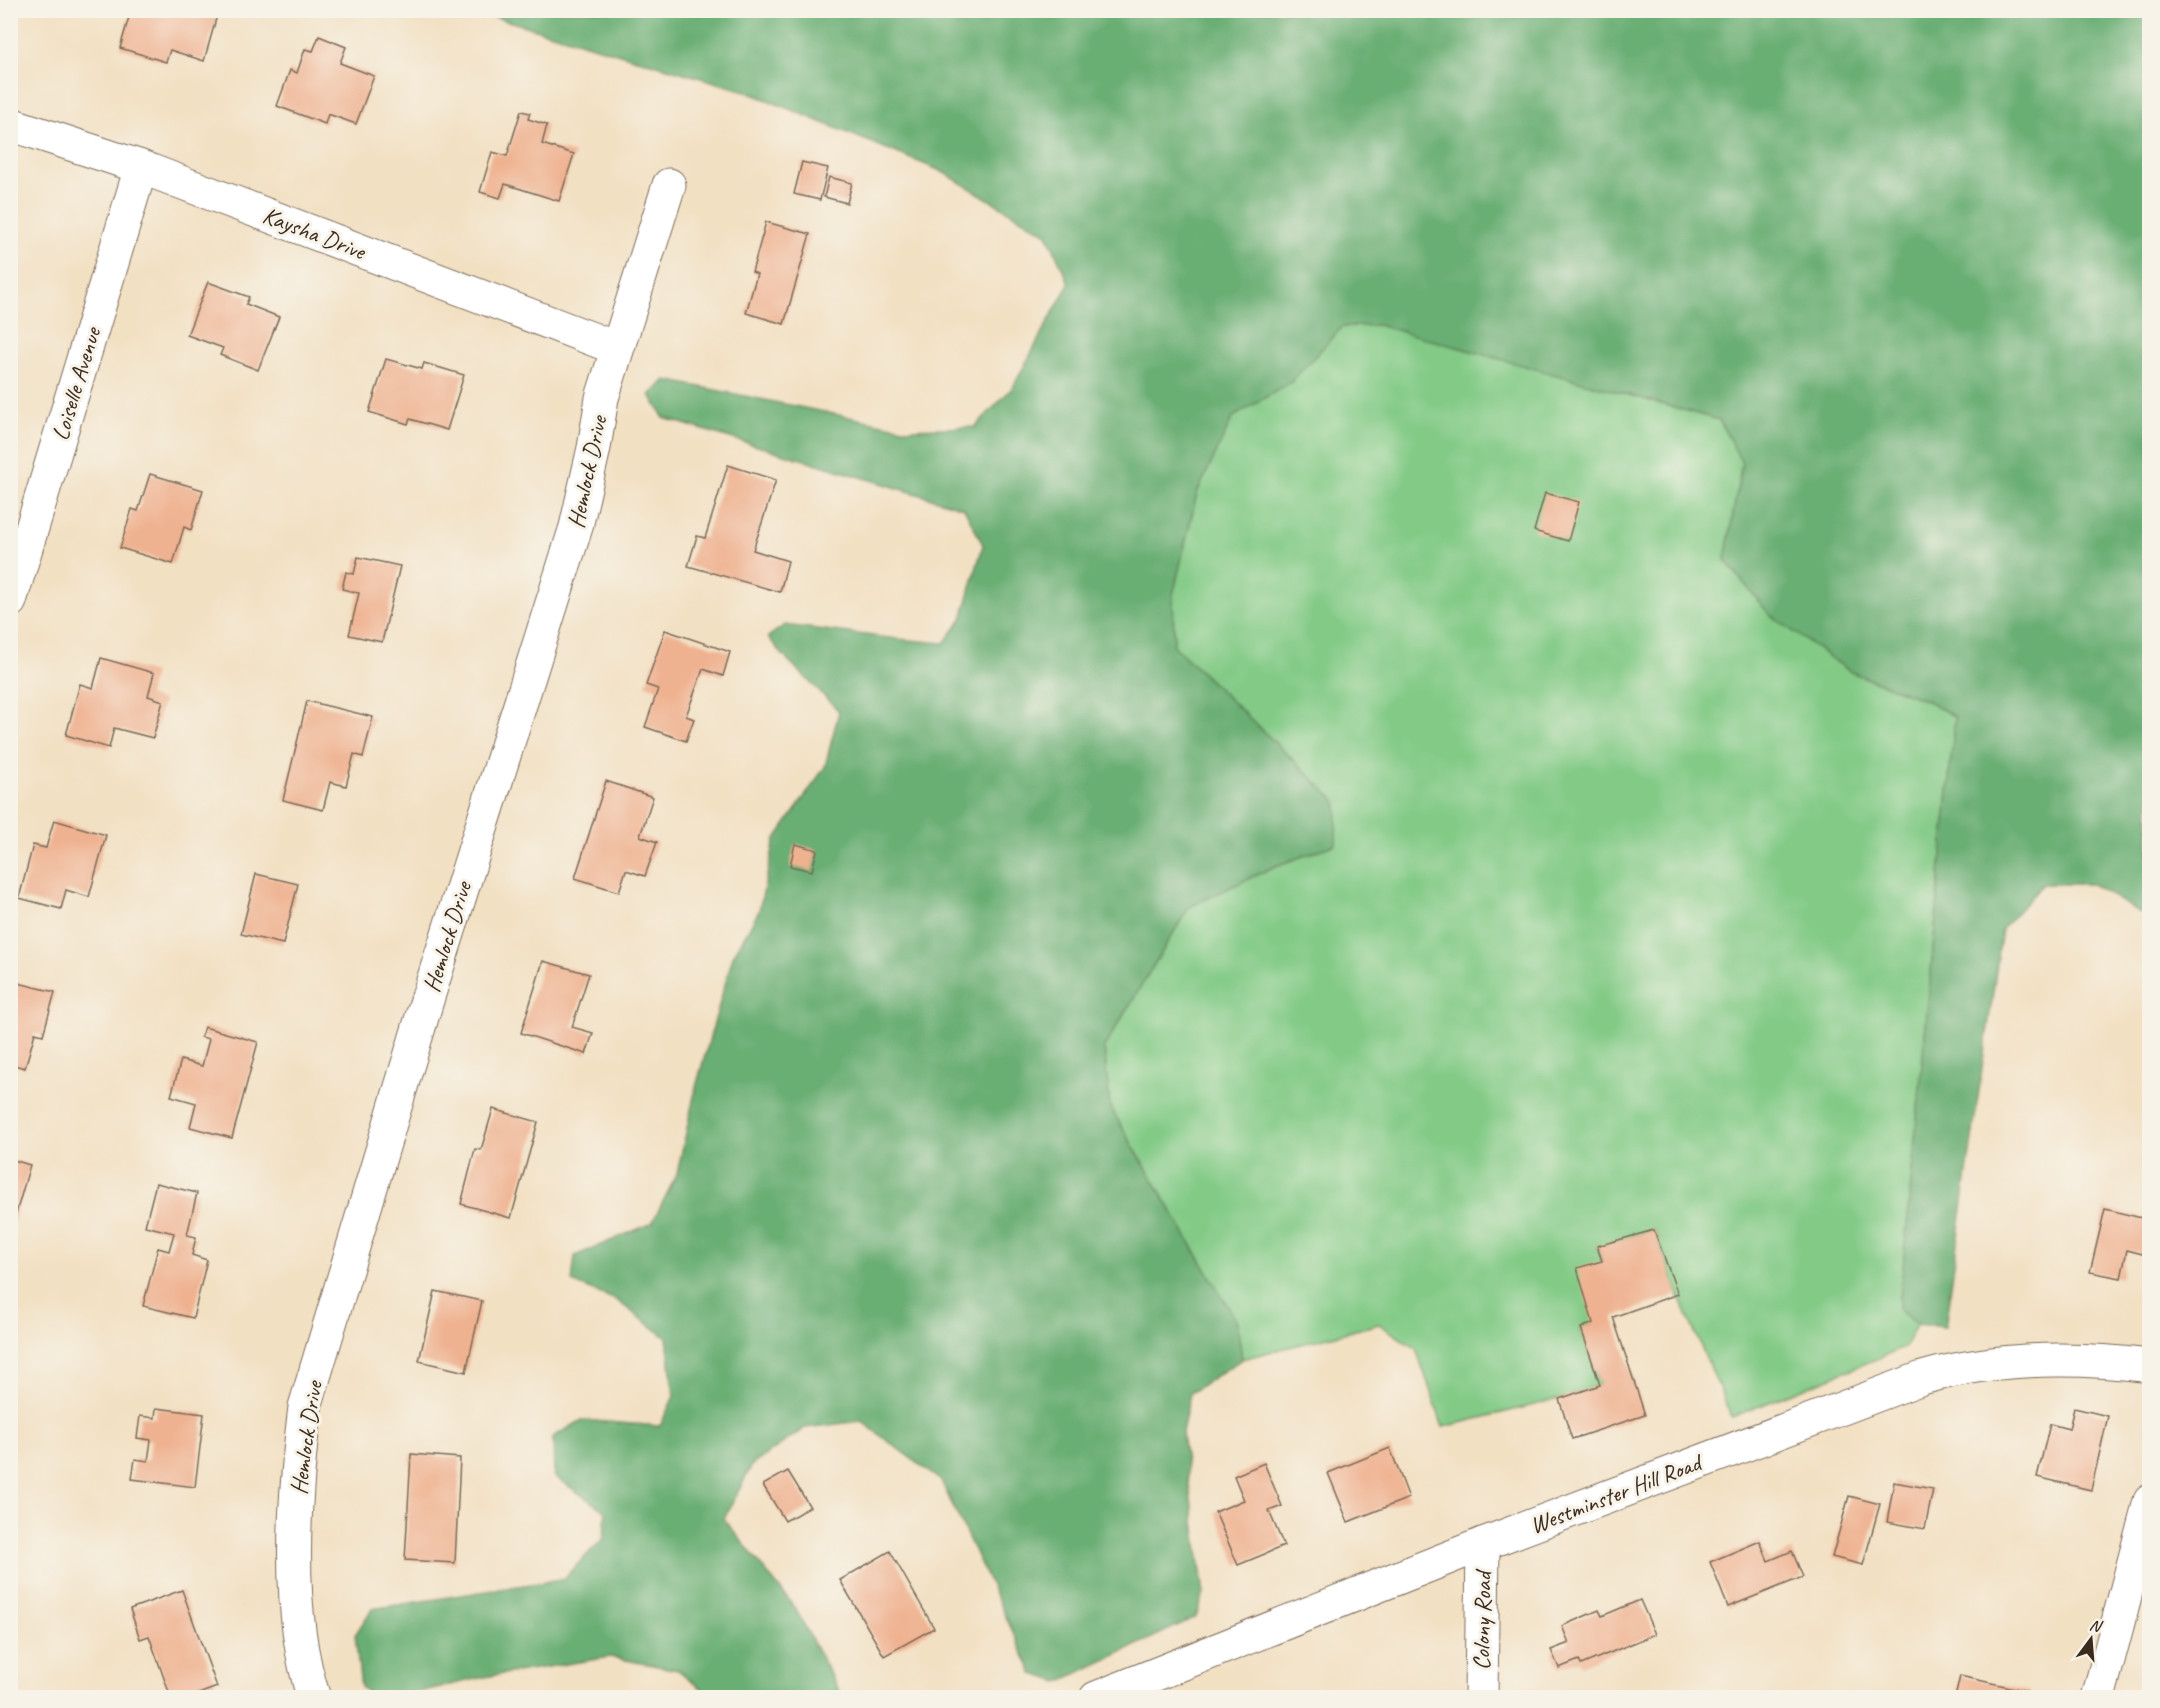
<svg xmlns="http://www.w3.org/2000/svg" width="2160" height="1708" viewBox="0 0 2160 1708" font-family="Caveat,sans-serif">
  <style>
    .green { fill: #82ca86; stroke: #5e7a52; stroke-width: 1.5 }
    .forest { fill: #69ae73; stroke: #526c48; stroke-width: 1.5 }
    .building { fill: #efb291 }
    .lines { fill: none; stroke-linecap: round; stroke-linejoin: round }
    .minor-casing { stroke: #7b6a58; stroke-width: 35 }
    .minor { stroke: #fff; stroke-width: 33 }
    .labels { text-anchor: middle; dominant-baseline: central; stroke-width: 6; stroke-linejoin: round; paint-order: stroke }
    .street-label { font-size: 24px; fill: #3b2a1e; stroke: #f7f3e8 }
  </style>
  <rect width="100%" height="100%" fill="#f7f3e8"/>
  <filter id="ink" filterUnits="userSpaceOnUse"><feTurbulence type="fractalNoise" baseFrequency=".0167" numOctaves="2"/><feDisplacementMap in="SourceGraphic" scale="12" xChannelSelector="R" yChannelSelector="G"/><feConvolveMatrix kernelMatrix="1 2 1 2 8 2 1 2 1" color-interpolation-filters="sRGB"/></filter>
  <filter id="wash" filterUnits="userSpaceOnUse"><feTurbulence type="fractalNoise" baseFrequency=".008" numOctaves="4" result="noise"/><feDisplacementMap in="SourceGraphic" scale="24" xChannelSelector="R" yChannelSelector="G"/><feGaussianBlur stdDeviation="1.35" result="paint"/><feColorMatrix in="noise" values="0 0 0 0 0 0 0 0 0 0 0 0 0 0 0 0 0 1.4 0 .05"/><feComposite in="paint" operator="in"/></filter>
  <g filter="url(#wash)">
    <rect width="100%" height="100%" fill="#f2e0c3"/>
    <!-- green -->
    <polygon class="green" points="1378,325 1719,420 1742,462 1725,560 1770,615 1851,672 1930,702 1955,717 1899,1310 1917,1324 1904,1348 1732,1417 1678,1294 1654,1230 1597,1247 1602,1261 1593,1323 1581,1328 1600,1385 1559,1399 1443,1427 1416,1349 1379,1324 1242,1359 1237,1322 1110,1107 1104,1047 1189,907 1273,867 1336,844 1337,802 1174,646 1173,595 1197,493 1233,417 1291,382 1342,327"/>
    <!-- forest -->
    <polygon class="forest" points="474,11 2149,11 2149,918 2092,884 2043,884 2002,929 1945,1327 1917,1324 1899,1310 1955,717 1930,702 1851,672 1770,615 1725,560 1742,463 1719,420 1378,325 1342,327 1291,382 1233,417 1197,493 1173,595 1174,646 1337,802 1336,844 1273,867 1189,907 1104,1047 1110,1107 1237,1322 1242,1359 1190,1393 1182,1433 1204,1594 1196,1617 1059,1682 1033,1674 941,1481 861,1421 805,1428 752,1465 724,1519 795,1608 842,1697 712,1697 678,1670 610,1657 484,1677 397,1697 374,1697 361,1687 355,1635 372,1609 563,1579 604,1538 606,1512 554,1476 553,1437 582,1420 660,1426 674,1396 667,1338 616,1300 572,1282 575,1256 652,1223 677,1174 696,1087 733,956 759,911 775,840 825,767 839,711 780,652 768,637 785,625 897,639 944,643 962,619 983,545 964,508 664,418 650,395 666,380 908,429 975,427 1013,387 1069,283 1047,234 941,171 745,91"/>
    <g id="blocks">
      <!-- building -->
      <g class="building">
        <polygon points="131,10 147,14 148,10 218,12 204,61 170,50 166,62 120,48"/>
        <polygon points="319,36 346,47 340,63 374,76 356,124 328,114 325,124 277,106 290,70 297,73 305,49 313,51"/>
        <polygon points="521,111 530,113 528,119 547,125 542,144 574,154 559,201 505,184 500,198 480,192 492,152 507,156"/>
        <polygon points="802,162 828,168 820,200 794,194"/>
        <polygon points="829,177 852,183 847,203 824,197"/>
        <polygon points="766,222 810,234 784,324 746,313 757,274 752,272"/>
        <polygon points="208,282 249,297 246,304 279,317 258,370 220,355 223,348 187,335"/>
        <polygon points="386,359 422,369 424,363 464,375 447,430 410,419 408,424 369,412"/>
        <polygon points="728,465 776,480 753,550 788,561 780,592 688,566 697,536 705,538"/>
        <polygon points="150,474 203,490 191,530 184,527 173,564 120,548 132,509 138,511"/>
        <polygon points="1545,493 1579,502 1568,541 1534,531"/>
        <polygon points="358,557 400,566 382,642 349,635 359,593 342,589 346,572 354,574"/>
        <polygon points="665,630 730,652 723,676 703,669 686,716 694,719 686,741 645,727 658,689 646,685"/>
        <polygon points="101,658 154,673 148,696 163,701 153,738 114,728 109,748 66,735 80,684 93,688"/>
        <polygon points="307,701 373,717 363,757 354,754 346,786 330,782 323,810 283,800"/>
        <polygon points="606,781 653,797 640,836 657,842 645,876 626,870 619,892 575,878"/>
        <polygon points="54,820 106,835 89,897 66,890 61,909 19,898 33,845 46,848"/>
        <polygon points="795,844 817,850 812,871 790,866"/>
        <polygon points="256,874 298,884 283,944 241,934"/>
        <polygon points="543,961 589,974 572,1027 593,1033 586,1054 521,1033"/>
        <polygon points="10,981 55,992 43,1035 35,1033 25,1068 10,1064"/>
        <polygon points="204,1027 258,1042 232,1138 190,1127 196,1103 171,1096 181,1060 202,1066 209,1039 201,1037"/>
        <polygon points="493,1109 538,1122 511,1218 461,1204 475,1149 481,1150"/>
        <polygon points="10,1159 30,1165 11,1231 10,1231"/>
        <polygon points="156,1183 197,1193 187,1235 196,1237 192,1255 207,1260 193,1318 143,1306 158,1248 169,1251 174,1233 145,1226"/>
        <polygon points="2105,1209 2150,1220 2150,1256 2127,1250 2121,1278 2090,1272"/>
        <polygon points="1654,1230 1678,1294 1613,1317 1645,1415 1572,1439 1559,1399 1600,1385 1581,1328 1593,1323 1577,1268 1602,1261 1597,1246"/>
        <polygon points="435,1291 482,1301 466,1372 419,1361"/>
        <polygon points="156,1408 204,1414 195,1487 132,1479 135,1459 148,1461 151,1440 137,1438 140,1416 155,1418"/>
        <polygon points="2074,1408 2108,1416 2091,1490 2037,1477 2050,1424 2069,1429"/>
        <polygon points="1390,1448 1409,1498 1348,1522 1328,1473"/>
        <polygon points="411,1454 460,1458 455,1563 405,1560"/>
        <polygon points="1264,1463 1282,1506 1269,1511 1284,1546 1238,1565 1215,1512 1244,1500 1234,1476"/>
        <polygon points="788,1471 810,1507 785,1521 763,1485"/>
        <polygon points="1894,1482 1933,1489 1925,1529 1887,1522"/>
        <polygon points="1849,1496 1880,1504 1863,1565 1832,1557"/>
        <polygon points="1760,1541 1768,1561 1792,1551 1803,1577 1728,1607 1710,1562"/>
        <polygon points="890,1551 934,1628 884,1656 840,1580"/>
        <polygon points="182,1590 217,1687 188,1698 171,1698 149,1636 140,1639 130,1609"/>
        <polygon points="1640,1600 1655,1634 1581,1665 1579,1660 1559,1668 1551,1650 1569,1643 1562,1626 1599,1610 1602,1616"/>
        <polygon points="1960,1676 2028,1691 2026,1698 1955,1698"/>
      </g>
    </g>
  </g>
  <g filter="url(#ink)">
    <use href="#blocks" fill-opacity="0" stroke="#7b6a58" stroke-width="1.5"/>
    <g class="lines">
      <!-- minor casing -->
      <g class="minor-casing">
        <g id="minor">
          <polyline points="10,124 141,167 616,348"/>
          <polyline points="10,601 141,167"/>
          <path d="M314 1698C285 1612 294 1496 305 1407L428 997 576 527 594 448 602 398 669 185"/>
          <path d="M1096 1698 1483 1544 1922 1378C1996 1357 2073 1356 2150 1366"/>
          <polyline points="1481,1698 1483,1544"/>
          <polyline points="2098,1698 2150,1501"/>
        </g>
      </g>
      <!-- minor -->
      <use href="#minor" class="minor"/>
    </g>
  </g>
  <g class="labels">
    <!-- street labels -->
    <g class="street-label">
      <text transform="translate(314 233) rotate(21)">Kaysha Drive</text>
      <text transform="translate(76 384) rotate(-73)">Loiselle Avenue</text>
      <text transform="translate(587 472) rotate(-78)">Hemlock Drive</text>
      <text transform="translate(447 937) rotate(-73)">Hemlock Drive</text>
      <text transform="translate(306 1438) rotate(-82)">Hemlock Drive</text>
      <text transform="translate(1615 1494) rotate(-21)">Westminster Hill Road</text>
      <text transform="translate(1482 1621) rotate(-89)">Colony Road</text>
    </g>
  </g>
  <!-- margin -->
  <rect width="2160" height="1708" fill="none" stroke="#f7f3e8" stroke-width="36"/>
  <!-- north arrow -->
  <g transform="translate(2091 1639) rotate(16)" stroke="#f7f3e8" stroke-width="4.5" paint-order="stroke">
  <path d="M0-4.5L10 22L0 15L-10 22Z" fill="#3b2a1e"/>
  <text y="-9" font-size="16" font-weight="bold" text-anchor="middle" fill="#3b2a1e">N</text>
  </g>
</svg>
